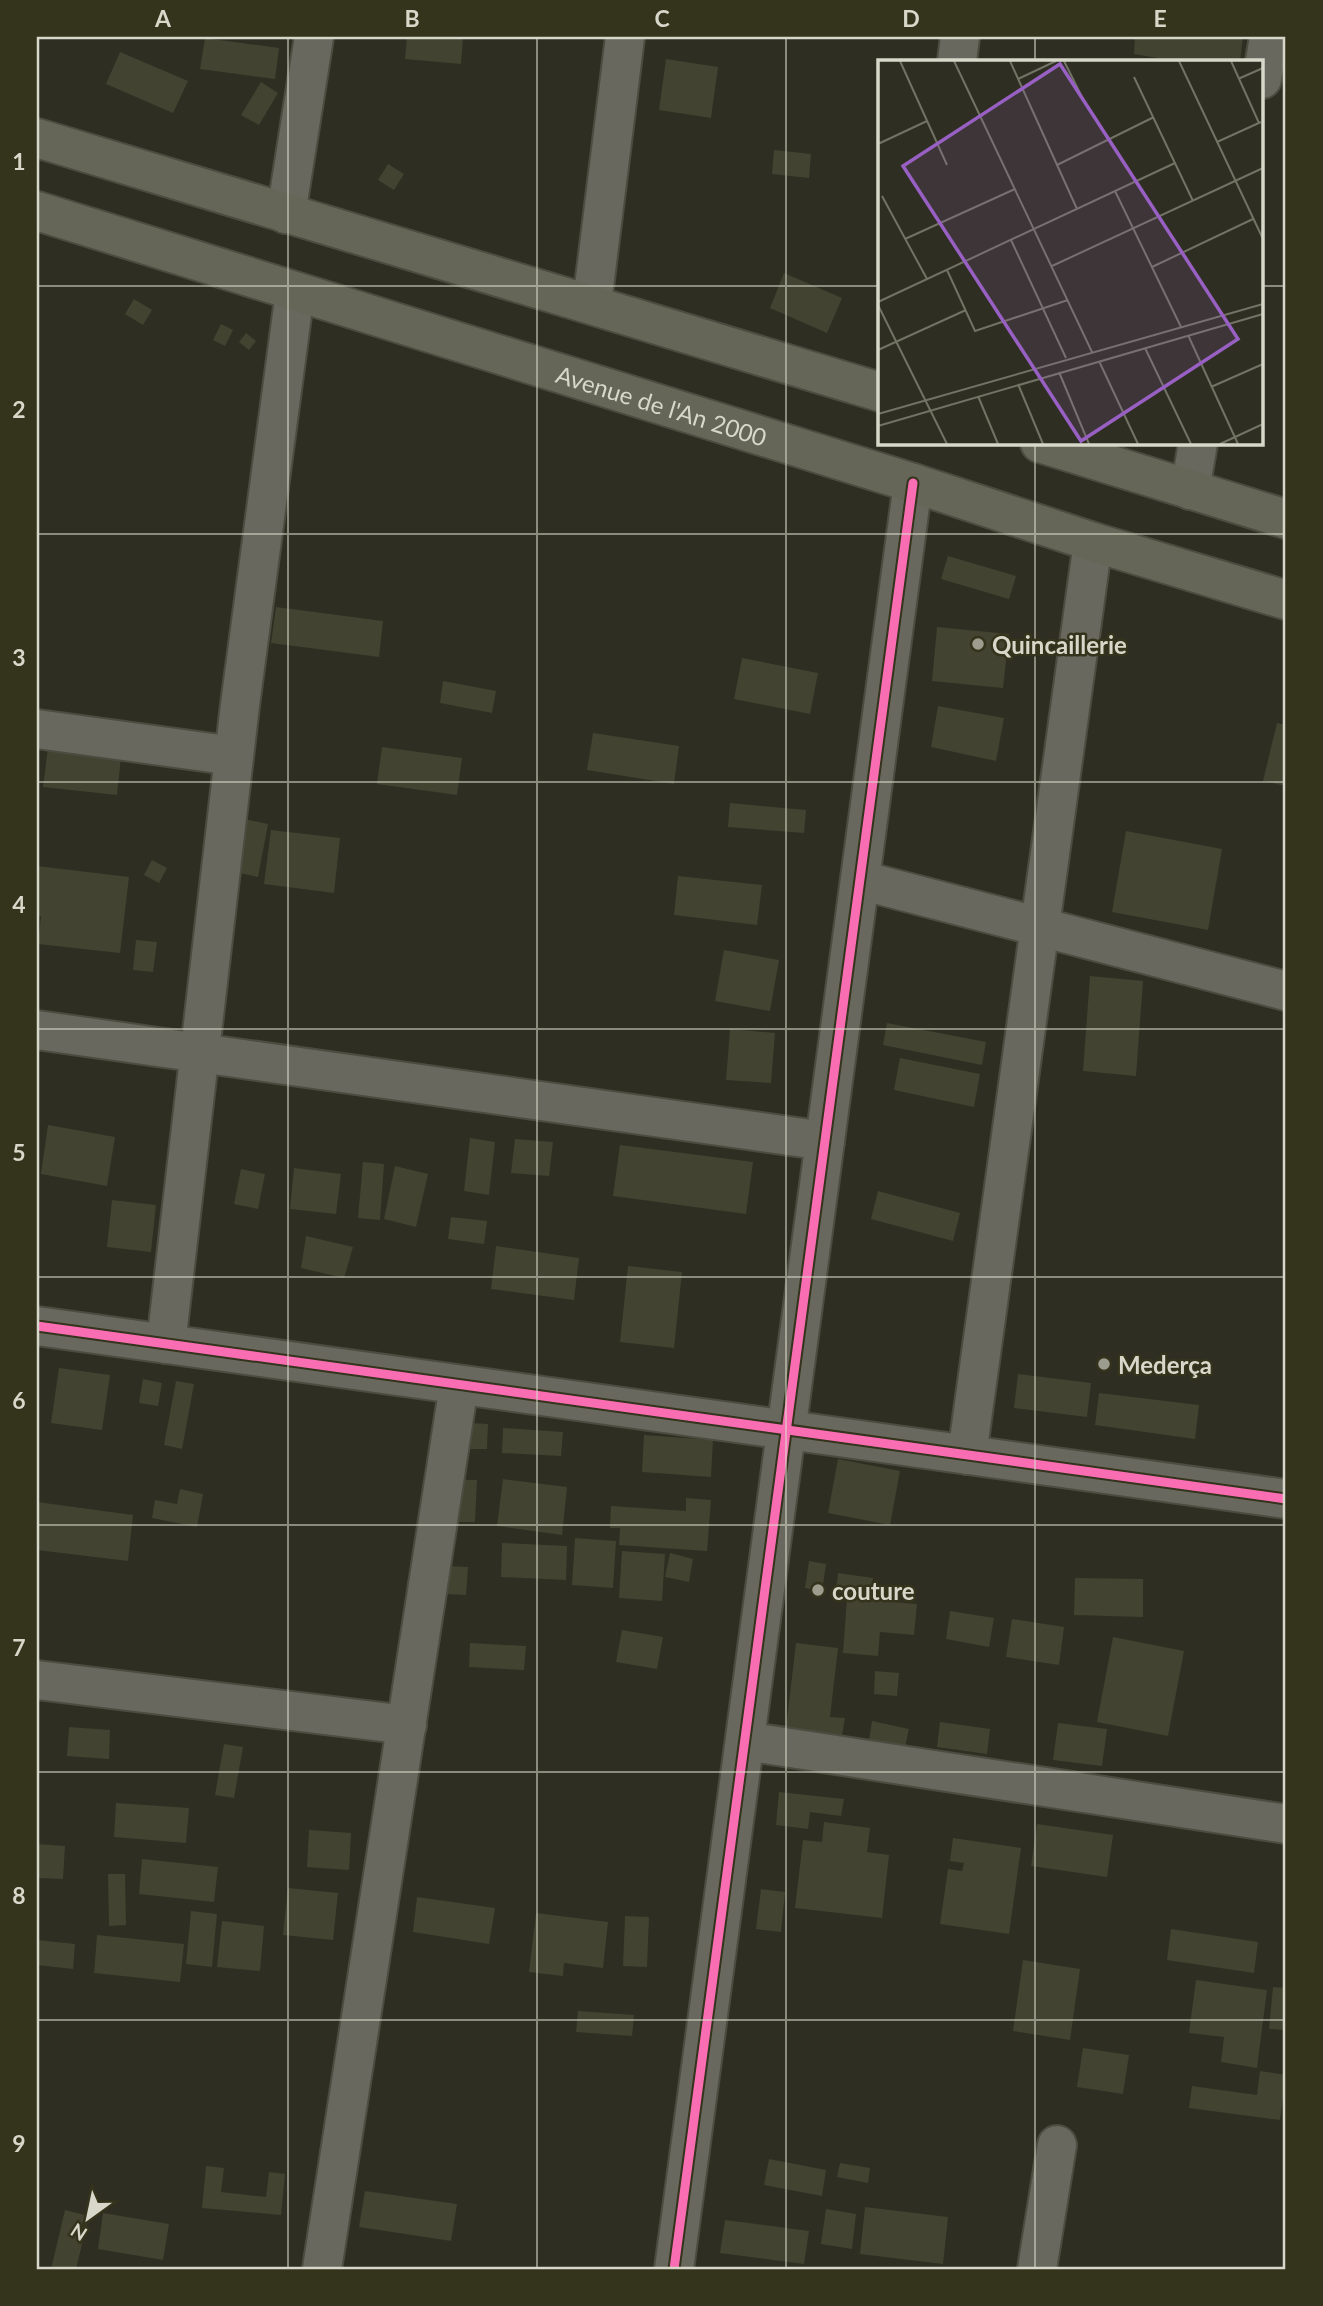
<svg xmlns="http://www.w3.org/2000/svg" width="1323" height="2306" viewBox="0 0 1323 2306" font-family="Lato,sans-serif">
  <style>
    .building { fill: #434331 }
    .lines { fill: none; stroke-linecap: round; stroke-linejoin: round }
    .minor-casing { stroke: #4c4c41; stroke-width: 42 }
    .major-casing { stroke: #4c4c41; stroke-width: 42 }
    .minor { stroke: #68685e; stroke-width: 38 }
    .major { stroke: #666658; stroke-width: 38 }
    .cycleway-casing { stroke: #34331c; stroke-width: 13 }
    .cycleway { stroke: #f96db3; stroke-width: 9 }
    .grid { fill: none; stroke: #d8d8ca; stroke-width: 2; stroke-opacity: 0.55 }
    .poi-dot { fill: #9c9c8f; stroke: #34331c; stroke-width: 2.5 }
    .labels { text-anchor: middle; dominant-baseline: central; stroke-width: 5; stroke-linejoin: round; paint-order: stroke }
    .street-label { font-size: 24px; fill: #d8d8ca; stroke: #34331c }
    .poi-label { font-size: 24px; font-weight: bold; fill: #d8d8ca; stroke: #34331c; text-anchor: start }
    .inset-road { fill: none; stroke: #727265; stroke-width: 2 }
    .view { fill: #9760c2; fill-opacity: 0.15; stroke: #9760c2; stroke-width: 3.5 }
    .inset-edge { fill: none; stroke: #d8d8ca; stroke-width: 3.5 }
    .neatline { fill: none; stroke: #d8d8ca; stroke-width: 2.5 }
    .grid-label { font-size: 23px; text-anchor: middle; font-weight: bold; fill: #d8d8ca }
  </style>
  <rect width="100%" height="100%" fill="#2e2e22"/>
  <!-- building -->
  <g class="building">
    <polygon points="407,37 463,37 461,64 405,59"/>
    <polygon points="1135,37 1243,37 1240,61 1174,61 1134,54"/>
    <polygon points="205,38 279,48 275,79 200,69"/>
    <polygon points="120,52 188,81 173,113 106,84"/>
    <polygon points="666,59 718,67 711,118 659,110"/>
    <polygon points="261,82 278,93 259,125 241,115"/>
    <polygon points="774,150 811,154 809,178 772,174"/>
    <polygon points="388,164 404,174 394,190 378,180"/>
    <polygon points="784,273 842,298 827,333 770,308"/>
    <polygon points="134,299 152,310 143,325 125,314"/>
    <polygon points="221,324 233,330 225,346 213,340"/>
    <polygon points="246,333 256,341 249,350 239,342"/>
    <polygon points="948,556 1016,576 1009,599 941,579"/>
    <polygon points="276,607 383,621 379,657 271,643"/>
    <polygon points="937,627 1009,634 1003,688 932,681"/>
    <polygon points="742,658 818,673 810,714 734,699"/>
    <polygon points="443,681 496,691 492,713 440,703"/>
    <polygon points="938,706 1004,718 996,761 931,747"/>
    <polygon points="1277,723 1286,725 1286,786 1263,781"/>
    <polygon points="593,733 679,746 674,784 587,770"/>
    <polygon points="382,747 462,758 457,795 377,784"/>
    <polygon points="48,748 121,757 117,795 43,787"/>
    <polygon points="730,803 806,810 804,833 728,827"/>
    <polygon points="244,819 268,824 258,877 234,872"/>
    <polygon points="271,830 340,838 334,893 264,884"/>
    <polygon points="1126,831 1222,849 1208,930 1112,912"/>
    <polygon points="152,860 167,868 159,883 144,875"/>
    <polygon points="37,866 129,877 120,953 38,944 41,916 37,916"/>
    <polygon points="678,876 762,885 757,925 674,915"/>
    <polygon points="136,940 157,942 153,972 133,970"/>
    <polygon points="724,950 779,960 770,1011 715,1001"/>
    <polygon points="1090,976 1143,981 1136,1076 1083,1071"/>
    <polygon points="887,1023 986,1042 982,1065 883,1045"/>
    <polygon points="730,1029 775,1033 771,1083 726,1080"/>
    <polygon points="900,1058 980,1074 974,1107 894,1090"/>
    <polygon points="48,1125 115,1137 107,1186 41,1174"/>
    <polygon points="470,1138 495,1142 489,1195 464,1191"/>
    <polygon points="515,1139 553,1142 549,1176 511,1173"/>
    <polygon points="620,1145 753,1162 746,1214 613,1196"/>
    <polygon points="363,1162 384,1164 380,1220 358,1218"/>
    <polygon points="395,1166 428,1174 416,1227 384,1219"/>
    <polygon points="294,1168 341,1174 336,1214 290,1209"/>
    <polygon points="241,1169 265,1174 258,1209 234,1204"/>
    <polygon points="878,1191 960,1213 953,1241 871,1219"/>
    <polygon points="112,1200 156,1205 151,1252 107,1247"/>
    <polygon points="451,1217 487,1221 484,1244 448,1239"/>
    <polygon points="306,1236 353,1247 344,1278 301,1268"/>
    <polygon points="496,1246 579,1258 574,1300 491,1289"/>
    <polygon points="628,1266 682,1272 674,1348 620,1342"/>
    <polygon points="59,1368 110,1375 102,1430 51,1423"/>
    <polygon points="1018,1374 1091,1383 1087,1417 1014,1408"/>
    <polygon points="143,1379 162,1383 158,1406 139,1403"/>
    <polygon points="176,1381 194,1384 182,1449 164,1445"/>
    <polygon points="1099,1393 1199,1405 1195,1439 1095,1425"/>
    <polygon points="472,1423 488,1424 487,1449 470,1449"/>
    <polygon points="503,1428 563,1432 561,1456 502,1453"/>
    <polygon points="644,1435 713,1440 711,1477 642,1472"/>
    <polygon points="838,1459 900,1471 890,1525 828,1513"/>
    <polygon points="503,1479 567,1487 562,1535 497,1526"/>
    <polygon points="458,1480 477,1480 475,1522 456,1522"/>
    <polygon points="180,1489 203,1494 197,1527 152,1518 155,1500 177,1504"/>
    <polygon points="686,1498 711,1500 707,1551 619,1545 620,1528 610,1528 611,1506 686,1511"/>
    <polygon points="37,1502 133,1515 128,1561 37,1550"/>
    <polygon points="575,1538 616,1541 613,1588 572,1585"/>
    <polygon points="502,1543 567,1546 566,1580 501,1577"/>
    <polygon points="622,1551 665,1554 662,1601 619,1598"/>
    <polygon points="670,1553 693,1559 689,1582 665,1577"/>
    <polygon points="809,1561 826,1564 822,1591 805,1588"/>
    <polygon points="445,1566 468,1567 466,1595 444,1594"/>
    <polygon points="838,1573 873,1578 870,1597 836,1592"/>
    <polygon points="1075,1578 1143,1579 1143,1617 1074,1615"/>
    <polygon points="847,1598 917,1604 914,1635 880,1632 878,1656 843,1653"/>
    <polygon points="950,1611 994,1618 989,1647 946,1639"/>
    <polygon points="1012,1619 1064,1627 1059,1665 1006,1657"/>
    <polygon points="622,1630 663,1637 657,1669 616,1662"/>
    <polygon points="1113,1637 1184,1651 1168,1736 1097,1722"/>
    <polygon points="470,1643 526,1646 524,1670 469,1667"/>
    <polygon points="796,1643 838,1648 830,1717 845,1718 842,1735 786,1728"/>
    <polygon points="875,1671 899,1673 897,1696 874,1694"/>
    <polygon points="872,1721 909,1729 905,1747 869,1740"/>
    <polygon points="940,1722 990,1729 987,1754 937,1747"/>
    <polygon points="1058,1723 1107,1729 1102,1766 1053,1760"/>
    <polygon points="69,1727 110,1730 109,1759 67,1756"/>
    <polygon points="224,1744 243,1747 234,1798 215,1795"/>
    <polygon points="779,1792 844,1799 841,1816 810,1812 808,1829 776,1825"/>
    <polygon points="116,1803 189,1808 186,1843 114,1837"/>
    <polygon points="824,1822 870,1828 867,1852 889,1855 882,1918 795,1908 803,1840 822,1842"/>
    <polygon points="1037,1824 1113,1835 1107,1877 1031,1866"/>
    <polygon points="309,1830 351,1833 349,1870 307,1867"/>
    <polygon points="953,1838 1021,1848 1009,1934 940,1924 948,1869 962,1871 964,1863 950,1861"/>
    <polygon points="37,1844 65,1846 63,1879 37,1878"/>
    <polygon points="142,1859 218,1867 214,1902 139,1894"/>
    <polygon points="108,1874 125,1874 126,1925 109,1926"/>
    <polygon points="288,1888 338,1893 333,1940 283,1935"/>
    <polygon points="761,1889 785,1892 781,1932 756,1929"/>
    <polygon points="417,1897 495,1908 489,1944 413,1932"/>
    <polygon points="191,1911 217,1914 212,1967 186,1964"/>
    <polygon points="536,1913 608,1922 603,1968 564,1963 563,1976 529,1972"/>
    <polygon points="625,1916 649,1917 647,1967 623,1966"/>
    <polygon points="222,1921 264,1926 260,1971 217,1967"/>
    <polygon points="1171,1929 1258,1942 1254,1973 1167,1960"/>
    <polygon points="97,1935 184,1944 180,1982 94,1973"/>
    <polygon points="37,1940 75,1944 73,1969 37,1965"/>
    <polygon points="1023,1960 1080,1969 1070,2040 1013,2031"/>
    <polygon points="1196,1980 1267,1990 1257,2068 1221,2062 1224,2037 1189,2033"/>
    <polygon points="1273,1987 1286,1988 1286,2030 1269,2029"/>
    <polygon points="578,2011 634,2015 632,2036 576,2032"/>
    <polygon points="1083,2048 1129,2055 1123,2094 1077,2087"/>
    <polygon points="1260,2071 1286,2075 1280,2120 1189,2108 1192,2086 1257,2095"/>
    <polygon points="769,2159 826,2170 822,2196 764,2185"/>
    <polygon points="840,2163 870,2168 868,2183 837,2177"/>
    <polygon points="206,2166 224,2168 221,2192 266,2197 269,2172 285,2174 281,2215 202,2208"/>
    <polygon points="365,2191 457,2204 451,2241 359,2227"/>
    <polygon points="865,2207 948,2217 943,2264 860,2254"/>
    <polygon points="826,2209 856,2214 852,2249 821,2244"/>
    <polygon points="65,2210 89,2216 76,2269 51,2269"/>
    <polygon points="103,2213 169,2224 163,2260 98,2249"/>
    <polygon points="725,2220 809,2231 804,2264 720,2253"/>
  </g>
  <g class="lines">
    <!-- minor casing -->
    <g class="minor-casing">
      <g id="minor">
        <polyline points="957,61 960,37"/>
        <polyline points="1262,79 1269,37"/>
        <polyline points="286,214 314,37"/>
        <polyline points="592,303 625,37"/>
        <polyline points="1190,490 1198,443"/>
        <polyline points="37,729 234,756"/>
        <polyline points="860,880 1286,991"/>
        <polyline points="37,1030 825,1141"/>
        <polyline points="37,1326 1286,1499"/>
        <polyline points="166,1344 240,705 295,292"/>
        <polyline points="967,1455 1093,542"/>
        <polyline points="37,1680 407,1725"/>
        <polyline points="745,1741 1286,1824"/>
        <polyline points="322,2269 459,1385"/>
        <polyline points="674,2269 913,483"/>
        <polyline points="1037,2269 1057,2145"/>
      </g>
    </g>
    <!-- major casing -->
    <g class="major-casing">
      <g id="major">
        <polyline points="37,138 880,392"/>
        <path id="s1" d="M37 211 913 483 1093 542 1286 600"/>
        <polyline points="1040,443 1286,519"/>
      </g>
    </g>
    <!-- minor -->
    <use href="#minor" class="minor"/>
    <!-- major -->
    <use href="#major" class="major"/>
    <!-- cycleway casing -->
    <g class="cycleway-casing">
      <g id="cycleway">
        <polyline points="37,1326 1286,1499"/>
        <polyline points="674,2269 913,483"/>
      </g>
    </g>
    <!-- cycleway -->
    <use href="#cycleway" class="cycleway"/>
  </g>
  <!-- grid -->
  <path class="grid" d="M288 37V2269M537 37V2269M786 37V2269M1035 37V61M37 286H880M1262 286H1286M1035 443V2269M37 534H1286M37 782H1286M37 1029H1286M37 1277H1286M37 1525H1286M37 1772H1286M37 2020H1286"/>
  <!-- markers -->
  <g class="poi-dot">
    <circle cx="978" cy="644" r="7"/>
    <circle cx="1104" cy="1364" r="7"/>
    <circle cx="818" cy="1590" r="7"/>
  </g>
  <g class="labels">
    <!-- street labels -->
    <g class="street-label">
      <text stroke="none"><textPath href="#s1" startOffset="654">Avenue de l'An 2000</textPath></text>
    </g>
    <!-- poi labels -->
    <g class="poi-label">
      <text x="992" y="644">Quincaillerie</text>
      <text x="1118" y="1364">Mederça</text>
      <text x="832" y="1590">couture</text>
    </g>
  </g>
  <!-- overview -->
  <g transform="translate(878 60)">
    <rect width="385" height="385" fill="#2e2e22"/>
    <path class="inset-road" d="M22 1 69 105M76 1 214 292M132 1 199 149M186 1 206 41M301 1 385 179M353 1 381 63M256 17 315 141M140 19 178 1M360 19 385 8M339 82 383 62M0 84 49 61M179 105 276 57M237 131 303 267M4 136 49 219M27 179 137 129M133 180 188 298M174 206 385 108M274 207 375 159M69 210 97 271 190 240M0 242 297 103M0 245 69 384M310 275 360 384M267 288 313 384M0 290 88 250M221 301 260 384M181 312 211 384M140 324 165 384M333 327 385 304M100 336 120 384M0 354 385 244M0 366 385 254M342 384 385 364"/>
    <path class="view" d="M182 4 360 279 203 381 25 106Z"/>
    <rect width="385" height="385" class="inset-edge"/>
  </g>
  <!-- border -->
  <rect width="1323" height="2306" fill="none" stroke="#34331c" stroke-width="77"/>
  <!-- north arrow -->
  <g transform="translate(88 2218) rotate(213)" stroke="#34331c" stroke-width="5" paint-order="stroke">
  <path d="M0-5L12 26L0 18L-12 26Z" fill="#d8d8ca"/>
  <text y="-10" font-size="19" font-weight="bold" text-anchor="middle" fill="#d8d8ca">N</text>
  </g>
  <rect x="38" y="38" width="1246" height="2230" class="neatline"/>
  <g class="grid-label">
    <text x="163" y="27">A</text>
    <text x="412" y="27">B</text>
    <text x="662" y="27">C</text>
    <text x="911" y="27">D</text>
    <text x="1160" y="27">E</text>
    <text x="19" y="170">1</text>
    <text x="19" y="418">2</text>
    <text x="19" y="666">3</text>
    <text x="19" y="913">4</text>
    <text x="19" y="1161">5</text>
    <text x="19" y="1409">6</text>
    <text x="19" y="1656">7</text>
    <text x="19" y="1904">8</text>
    <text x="19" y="2152">9</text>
  </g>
</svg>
